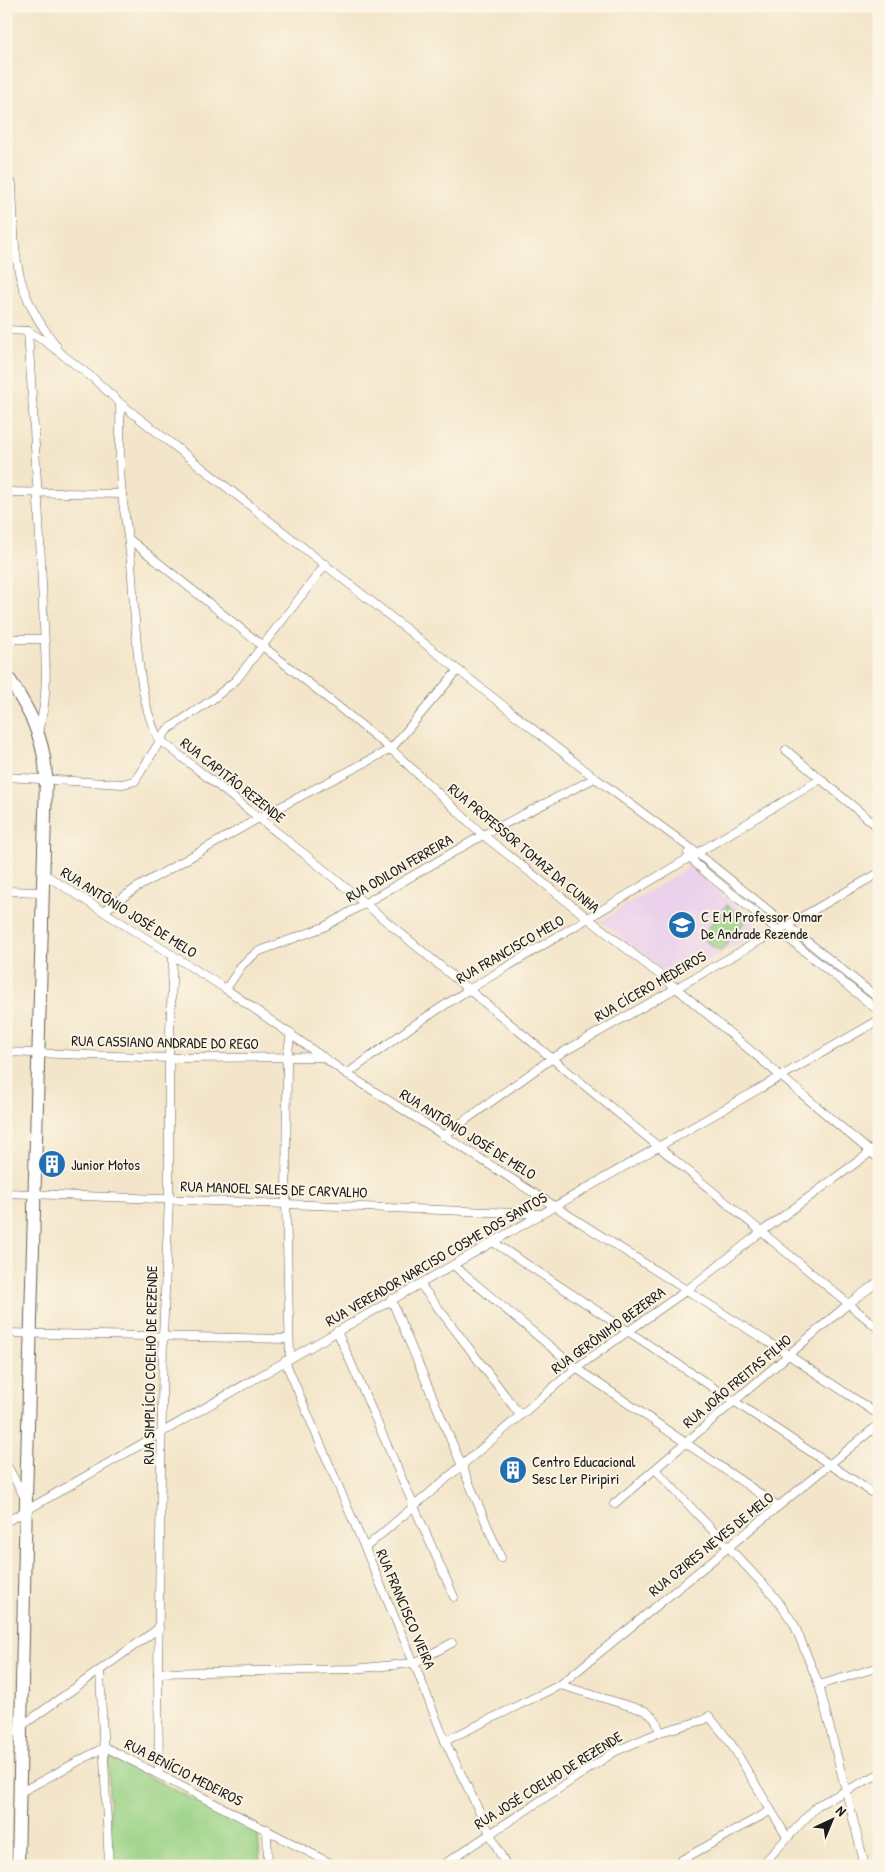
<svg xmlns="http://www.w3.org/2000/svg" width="885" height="1872" viewBox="0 0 885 1872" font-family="'Patrick Hand',sans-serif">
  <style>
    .built { fill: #ebd1ec }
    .green { fill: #98d184; stroke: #5a7650 }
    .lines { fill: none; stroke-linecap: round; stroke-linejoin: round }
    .street-casing { stroke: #676259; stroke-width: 9 }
    .primary-casing { stroke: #676259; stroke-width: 14 }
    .street { stroke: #fff; stroke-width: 8 }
    .primary { stroke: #fff; stroke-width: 12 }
    .labels { text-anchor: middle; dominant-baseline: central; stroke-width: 4; stroke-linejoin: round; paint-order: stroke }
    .street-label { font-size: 15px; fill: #1c1c1c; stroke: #fcf5e5 }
    .poi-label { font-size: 15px; fill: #1c1c1c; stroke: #fcf5e5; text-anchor: start }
  </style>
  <rect width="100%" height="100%" fill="#fcf5e5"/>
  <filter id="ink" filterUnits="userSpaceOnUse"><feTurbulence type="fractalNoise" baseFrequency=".02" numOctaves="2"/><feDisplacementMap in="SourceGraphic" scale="10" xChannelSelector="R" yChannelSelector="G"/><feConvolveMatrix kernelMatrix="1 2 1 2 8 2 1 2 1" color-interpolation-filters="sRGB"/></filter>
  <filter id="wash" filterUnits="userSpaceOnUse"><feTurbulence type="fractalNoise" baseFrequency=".0096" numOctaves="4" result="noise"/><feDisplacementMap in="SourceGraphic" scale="20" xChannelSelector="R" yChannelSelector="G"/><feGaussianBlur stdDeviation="1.12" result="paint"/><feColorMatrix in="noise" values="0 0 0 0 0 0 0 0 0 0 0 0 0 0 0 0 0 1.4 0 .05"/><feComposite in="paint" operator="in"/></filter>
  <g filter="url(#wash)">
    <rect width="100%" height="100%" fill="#f3e5c9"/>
    <!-- built -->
    <polygon class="built" points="689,867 764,929 675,979 600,921"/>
    <!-- green -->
    <g class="green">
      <polygon points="727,905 746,920 720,952 701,937"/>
      <polygon points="108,1756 258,1832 260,1866 111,1866"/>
    </g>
  </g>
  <g filter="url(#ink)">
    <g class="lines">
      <!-- street casing -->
      <g class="street-casing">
        <g id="street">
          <path d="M6 184H12C15 251 11 289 56 345"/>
          <polyline points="6,330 28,331 46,342 94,379 120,403 595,778 697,853 879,999"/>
          <path d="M28 331C34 422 39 513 43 605 44 641 51 697 38 730"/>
          <path d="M120 403C121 433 118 465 122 495 125 518 129 540 131 563 135 610 136 701 159 739L317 864 879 1329"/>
          <polyline points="6,492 122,494"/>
          <polyline points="129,539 391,749 483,835 675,987 879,1159"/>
          <polyline points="6,639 44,639"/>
          <polyline points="786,750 879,828"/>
          <polyline points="6,777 122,784 135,781 167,730 213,699 236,680 326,564"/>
          <polyline points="688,853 696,864 710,876 879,1011"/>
          <polyline points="44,874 226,989 347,1074 790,1356 879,1415"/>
          <polyline points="6,891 42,892"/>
          <polyline points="104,911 136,888 259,818 391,749 458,670"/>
          <polyline points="226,989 242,965 257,952 324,927 483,835 595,778"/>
          <polyline points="6,1052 169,1058 323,1057"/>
          <polyline points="347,1074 411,1027 468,990 821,779"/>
          <polyline points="443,1136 551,1059 879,873"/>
          <polyline points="6,1193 541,1214"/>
          <polyline points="493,1242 879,1497"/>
          <polyline points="453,1265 576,1368 778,1506"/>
          <polyline points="420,1284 520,1415"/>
          <polyline points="391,1299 501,1558"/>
          <polyline points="337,1331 454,1597"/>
          <polyline points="6,1333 288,1339"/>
          <polyline points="290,1358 286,1205 287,1057 291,1033"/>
          <polyline points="285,1361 414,1663 445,1741 506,1866"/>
          <polyline points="6,1464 25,1498"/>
          <polyline points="656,1470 775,1597 794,1624 819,1685 865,1866"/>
          <polyline points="614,1504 847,1305 879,1281"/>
          <polyline points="6,1522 879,1020"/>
          <polyline points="365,1548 576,1368 687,1290 760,1233 879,1146"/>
          <polyline points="100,1671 109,1866"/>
          <polyline points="158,1673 353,1669 414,1663 452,1643"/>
          <polyline points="560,1685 646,1711 655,1719 660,1732"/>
          <polyline points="819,1685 879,1667"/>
          <polyline points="6,1737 159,1628"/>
          <polyline points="445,1741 560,1685 879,1424"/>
          <polyline points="159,1774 158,1673 163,1337 169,1199 169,1058 173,955"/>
          <polyline points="19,1793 105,1747 336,1866"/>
          <polyline points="267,1829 268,1866"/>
          <polyline points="441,1866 616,1751 660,1732 704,1720 709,1716 730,1742 787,1837"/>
          <polyline points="671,1866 770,1811"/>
          <polyline points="761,1866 818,1805 879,1774"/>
        </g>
      </g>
      <!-- primary casing -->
      <g class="primary-casing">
        <path id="primary" d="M6 674C28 708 45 737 46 778L26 1499 18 1866"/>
      </g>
      <!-- street -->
      <use href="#street" class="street"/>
      <!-- primary -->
      <use href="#primary" class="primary"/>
    </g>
  </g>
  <!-- icons -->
  <defs>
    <g id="school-disc" transform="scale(1.4375)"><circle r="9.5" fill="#1f6fb2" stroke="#fcf5e5"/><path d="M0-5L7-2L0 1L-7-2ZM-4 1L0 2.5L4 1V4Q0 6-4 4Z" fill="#fff"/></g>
    <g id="building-disc" transform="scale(1.4375)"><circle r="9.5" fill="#1f6fb2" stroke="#fcf5e5"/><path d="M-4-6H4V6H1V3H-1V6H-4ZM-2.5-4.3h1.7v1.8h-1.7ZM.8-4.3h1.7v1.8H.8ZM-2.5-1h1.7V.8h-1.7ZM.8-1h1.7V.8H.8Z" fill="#fff"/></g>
  </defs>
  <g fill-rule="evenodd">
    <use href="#school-disc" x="682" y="925"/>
    <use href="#building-disc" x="52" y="1164"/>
    <use href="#building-disc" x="513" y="1470"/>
  </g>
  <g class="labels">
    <!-- street labels -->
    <g class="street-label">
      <text transform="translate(233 780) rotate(38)">RUA CAPITÃO REZENDE</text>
      <text transform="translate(524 848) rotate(40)">RUA PROFESSOR TOMAZ DA CUNHA</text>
      <text transform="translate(399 868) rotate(-30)">RUA ODILON FERREIRA</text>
      <text transform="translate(129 912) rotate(32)">RUA ANTÔNIO JOSÉ DE MELO</text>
      <text transform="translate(510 949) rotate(-30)">RUA FRANCISCO MELO</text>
      <text transform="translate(650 986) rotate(-30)">RUA CÍCERO MEDEIROS</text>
      <text transform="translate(165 1042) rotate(1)">RUA CASSIANO ANDRADE DO REGO</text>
      <text transform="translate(468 1134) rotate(32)">RUA ANTÔNIO JOSÉ DE MELO</text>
      <text transform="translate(274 1189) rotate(2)">RUA MANOEL SALES DE CARVALHO</text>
      <text transform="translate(436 1259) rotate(-30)">RUA VEREADOR NARCISO COSME DOS SANTOS</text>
      <text transform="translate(608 1330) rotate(-36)">RUA GERÔNIMO BEZERRA</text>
      <text transform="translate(150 1365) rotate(-89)">RUA SIMPLÍCIO COELHO DE REZENDE</text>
      <text transform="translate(737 1381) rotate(-40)">RUA JOÃO FREITAS FILHO</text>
      <text transform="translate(711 1544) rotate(-39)">RUA OZIRES NEVES DE MELO</text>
      <text transform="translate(406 1609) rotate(67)">RUA FRANCISCO VIEIRA</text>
      <text transform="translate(184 1772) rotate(27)">RUA BENÍCIO MEDEIROS</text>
      <text transform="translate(548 1780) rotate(-32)">RUA JOSÉ COELHO DE REZENDE</text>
    </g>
    <!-- poi labels -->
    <g class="poi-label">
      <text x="701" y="916">C E M Professor Omar<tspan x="701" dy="17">De Andrade Rezende</tspan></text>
      <text x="71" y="1164">Junior Motos</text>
      <text x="532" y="1461">Centro Educacional<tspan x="532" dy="17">Sesc Ler Piripiri</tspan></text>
    </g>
  </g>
  <!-- margin -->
  <rect width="885" height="1872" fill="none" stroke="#fcf5e5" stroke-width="25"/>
  <!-- north arrow -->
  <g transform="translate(832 1820) rotate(44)" stroke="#fcf5e5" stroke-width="4" paint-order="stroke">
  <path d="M0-4L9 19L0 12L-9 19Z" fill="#1c1c1c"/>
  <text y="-8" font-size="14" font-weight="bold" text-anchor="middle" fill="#1c1c1c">N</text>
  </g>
</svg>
